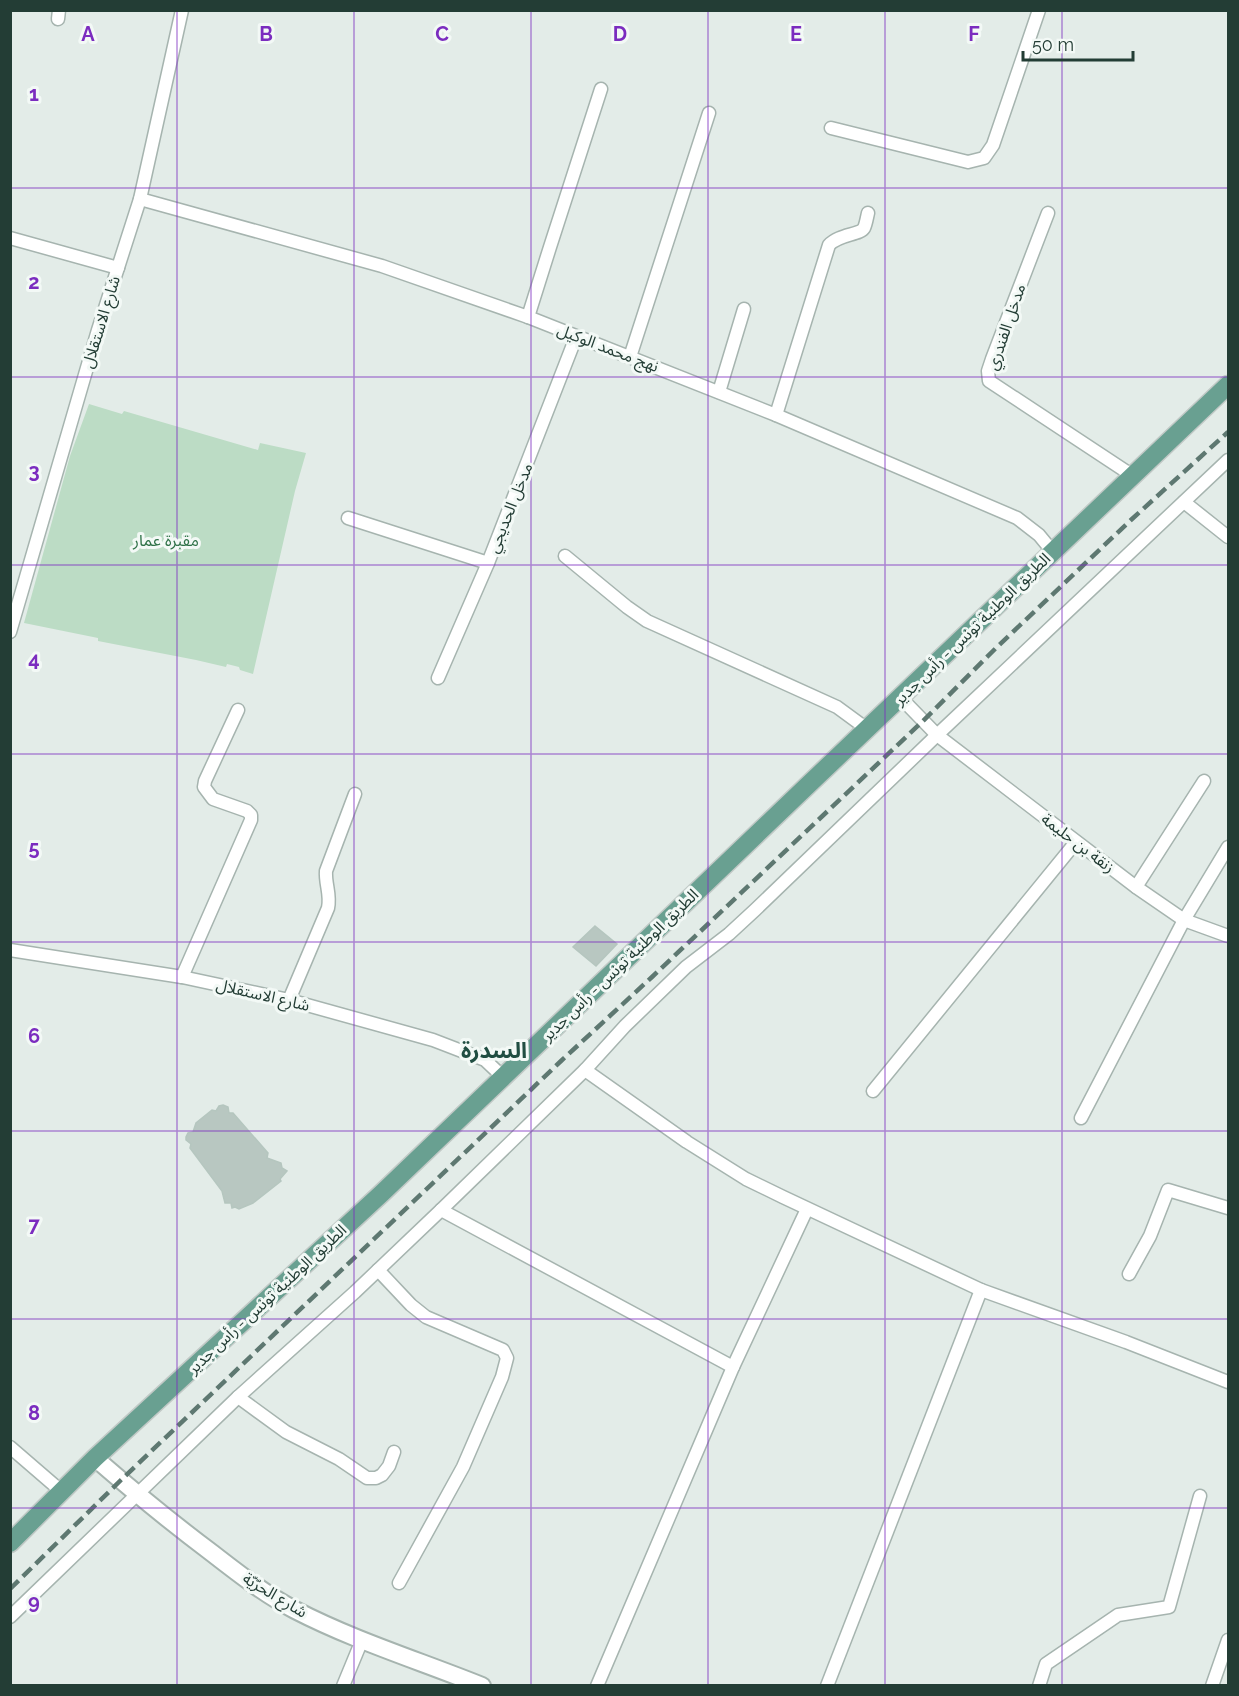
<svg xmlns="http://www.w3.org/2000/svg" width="1239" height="1696" viewBox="0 0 1239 1696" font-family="Raleway,'Noto Sans Arabic',sans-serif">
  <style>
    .green { fill: #bcdcc5 }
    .building { fill: #b8c7c1; stroke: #b5c6bf; stroke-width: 1.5 }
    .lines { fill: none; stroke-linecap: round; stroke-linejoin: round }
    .minor-casing { stroke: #a6b4af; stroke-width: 15 }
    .tertiary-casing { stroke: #a6b4af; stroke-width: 20 }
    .primary-casing { stroke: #c1c9c6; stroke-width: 21 }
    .minor { stroke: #fff; stroke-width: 12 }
    .tertiary { stroke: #fff; stroke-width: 16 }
    .primary { stroke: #69a091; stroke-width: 18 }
    .rail { stroke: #5e7871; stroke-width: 4.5; stroke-dasharray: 12 6; stroke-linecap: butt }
    .grid { fill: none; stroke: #7b2cbf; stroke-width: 1.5; stroke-opacity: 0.55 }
    .labels { text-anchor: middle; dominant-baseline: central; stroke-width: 6; stroke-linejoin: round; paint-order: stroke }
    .street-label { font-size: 16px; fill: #233d35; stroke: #f3f9f6 }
    .park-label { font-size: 16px; fill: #2f7248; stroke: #f3f9f6 }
    .district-label { font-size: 22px; font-weight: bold; fill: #204e42; stroke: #f3f9f6 }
    .grid-label { font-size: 20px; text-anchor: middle; font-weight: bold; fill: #7b2cbf; stroke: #f3f9f6; stroke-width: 6; stroke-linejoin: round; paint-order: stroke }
  </style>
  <rect width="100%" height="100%" fill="#e3ece8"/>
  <!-- green -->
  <polygon class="green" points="89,404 122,414 124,411 258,450 260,443 306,453 295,491 253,674 240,670 239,667 227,664 226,667 196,660 98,641 98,638 24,623 70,456"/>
  <!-- building -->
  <g class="building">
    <polygon points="595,926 617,944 596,966 573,947"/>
    <polygon points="223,1105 228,1107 229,1113 233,1113 268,1153 267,1158 281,1163 282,1168 287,1171 280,1179 281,1181 253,1203 239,1209 235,1207 232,1208 231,1203 225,1203 222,1191 190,1148 191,1144 186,1140 186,1137 188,1133 193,1132 196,1123 212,1110 216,1111 219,1106"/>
  </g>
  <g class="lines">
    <!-- minor casing -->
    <g class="minor-casing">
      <g id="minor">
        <polyline points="58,19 59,10"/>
        <polyline points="831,128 968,162 984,158 993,145 1039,10"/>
        <polyline points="140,199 382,266 528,317 776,415 1017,518 1039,535 1053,552"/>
        <polyline points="1048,213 992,359 988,371 989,381 1133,476"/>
        <polyline points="10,238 118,268"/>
        <polyline points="528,317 550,247 601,89"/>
        <polyline points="630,357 709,113"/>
        <polyline points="719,392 744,309"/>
        <path d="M776 415 829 245C839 234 860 235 864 228 866 224 867 217 868 213"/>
        <polyline points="1184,502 1228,537"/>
        <polyline points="348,518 488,563"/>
        <polyline points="565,556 627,607 647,621 837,707 867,729"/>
        <polyline points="10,632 98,330 140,199 182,10"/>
        <polyline points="438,678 488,563 576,337"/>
        <polyline points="900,697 937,735 1136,887 1184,920 1228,936"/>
        <polyline points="1136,887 1204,781"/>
        <polyline points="10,950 182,977 289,1000 433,1040 485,1060 503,1077"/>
        <polyline points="182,977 251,820 251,815 247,811 213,799 204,787 205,781 238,710"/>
        <path d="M289 1000 328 908C331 895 325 884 326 871L355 794"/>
        <polyline points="585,1070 687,1142 746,1179 783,1197 981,1290 1126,1342 1228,1382"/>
        <polyline points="873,1091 1076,842"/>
        <polyline points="1081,1118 1184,920 1228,847"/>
        <polyline points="441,1210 733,1367"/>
        <polyline points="378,1270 411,1305 426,1317 503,1350 507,1358 502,1377 463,1467 399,1583"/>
        <polyline points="1129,1274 1150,1236 1168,1190 1228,1208"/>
        <polyline points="238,1397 286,1432 339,1459 367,1478 376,1478 382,1475 389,1466 394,1452"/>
        <polyline points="10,1447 61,1491"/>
        <polyline points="10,1617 238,1397 355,1292 441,1210 585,1070 625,1026 686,967 729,934 755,910 937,735 1228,460"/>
        <polyline points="343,1686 362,1640"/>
        <polyline points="597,1686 733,1367 807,1209"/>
        <polyline points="827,1686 981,1290"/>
        <polyline points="1039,1686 1046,1664 1118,1615 1169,1607 1200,1496"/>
        <polyline points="1212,1686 1228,1640"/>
      </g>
    </g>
    <!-- tertiary casing -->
    <g class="tertiary-casing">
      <path id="tertiary" d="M95 1458C133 1491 172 1523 212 1553 239 1574 266 1595 295 1610 355 1641 420 1661 482 1686"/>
    </g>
    <!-- primary casing -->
    <g class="primary-casing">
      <polyline id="primary" points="10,1543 95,1458 381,1194 807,786 1228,385"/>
    </g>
    <!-- minor -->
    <use href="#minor" class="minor"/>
    <!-- tertiary -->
    <use href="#tertiary" class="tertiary"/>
    <!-- primary -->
    <use href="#primary" class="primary"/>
    <!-- rail -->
    <polyline class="rail" points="10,1589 121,1480 561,1061 652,977 923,721 997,647 1132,519 1228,432"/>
  </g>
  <!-- grid -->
  <path class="grid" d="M177 10V1686M354 10V1686M531 10V1686M708 10V1686M885 10V1686M1062 10V1686M10 188H1228M10 377H1228M10 565H1228M10 754H1228M10 942H1228M10 1131H1228M10 1319H1228M10 1508H1228"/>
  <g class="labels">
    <!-- street labels -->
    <g class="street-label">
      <text transform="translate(101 322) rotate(-73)">شارع الاستقلال</text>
      <text transform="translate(1006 327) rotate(-71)">مدخل الفندري</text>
      <text transform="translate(608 348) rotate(21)">نهج محمد الوكيل</text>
      <text transform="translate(510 508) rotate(-68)">مدخل الحديجي</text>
      <text transform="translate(972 629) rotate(-44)">الطريق الوطنية تونس - رأس جدير</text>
      <text transform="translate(1078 843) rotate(37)">زنقة بن حليمة</text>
      <text transform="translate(620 965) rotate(-44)">الطريق الوطنية تونس - رأس جدير</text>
      <text transform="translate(263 995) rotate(13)">شارع الاستقلال</text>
      <text transform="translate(267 1299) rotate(-43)">الطريق الوطنية تونس - رأس جدير</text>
      <text transform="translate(275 1595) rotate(31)">شارع الحرّيّة</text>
    </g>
    <!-- park labels -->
    <g class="park-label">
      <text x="166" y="540">مقبرة عمار</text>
    </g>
    <!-- district labels -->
    <g class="district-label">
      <text x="494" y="1050">السدرة</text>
    </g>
  </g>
  <g class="grid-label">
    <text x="88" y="41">A</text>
    <text x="266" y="41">B</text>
    <text x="442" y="41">C</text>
    <text x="620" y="41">D</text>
    <text x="796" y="41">E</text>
    <text x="974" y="41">F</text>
    <text x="34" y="101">1</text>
    <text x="34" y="289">2</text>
    <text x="34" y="478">3</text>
    <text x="34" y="666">4</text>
    <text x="34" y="855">5</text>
    <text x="34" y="1043">6</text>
    <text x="34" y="1232">7</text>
    <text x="34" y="1420">8</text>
    <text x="34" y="1609">9</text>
  </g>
  <!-- border -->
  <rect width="1239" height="1696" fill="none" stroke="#233d35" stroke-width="24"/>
  <!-- scale -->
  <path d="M1023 51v9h110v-9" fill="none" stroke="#233d35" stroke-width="3"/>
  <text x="1032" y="51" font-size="18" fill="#233d35" stroke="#f3f9f6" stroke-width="4.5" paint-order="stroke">50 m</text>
</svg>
